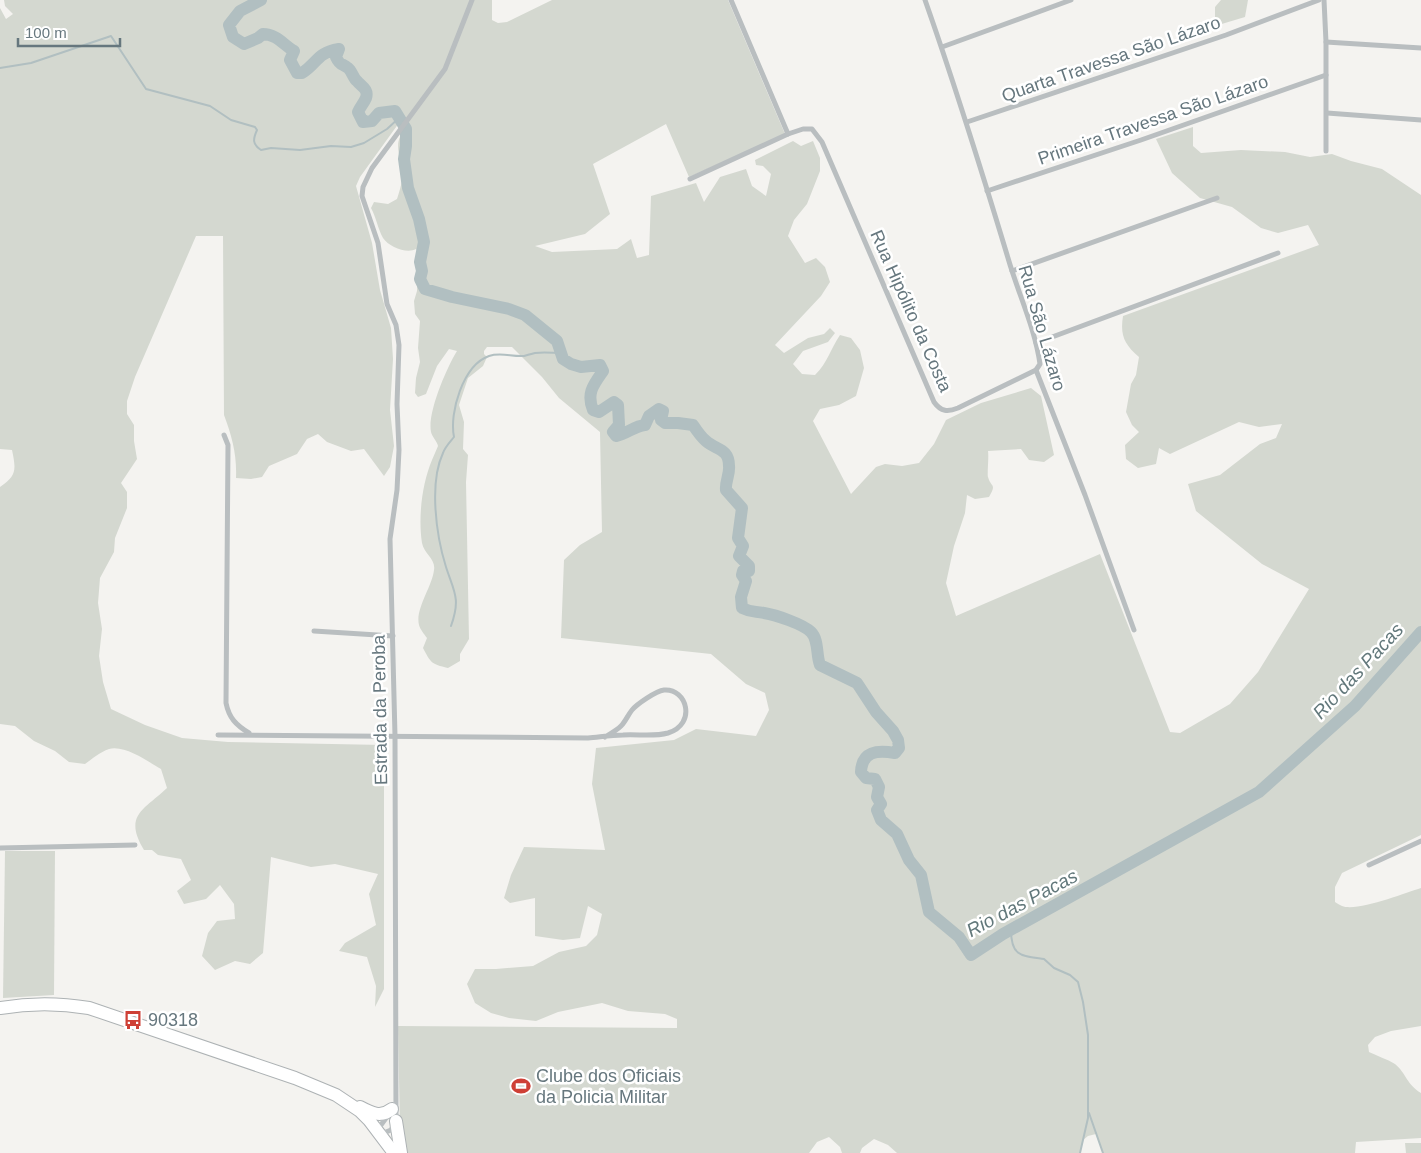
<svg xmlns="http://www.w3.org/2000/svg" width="1421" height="1153" viewBox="0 0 1421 1153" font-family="Arial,sans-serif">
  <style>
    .green { fill: #d4d8d0 }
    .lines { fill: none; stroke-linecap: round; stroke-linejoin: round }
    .stream { stroke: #b1bfc1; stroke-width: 2 }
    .river { stroke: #b1bfc1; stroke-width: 12 }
    .primary-casing { stroke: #adb2b4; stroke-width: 14 }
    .minor { stroke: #b9bec0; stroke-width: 5 }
    .primary { stroke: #fff; stroke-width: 12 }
    .labels { text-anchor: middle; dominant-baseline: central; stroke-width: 5; stroke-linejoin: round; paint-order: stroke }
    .street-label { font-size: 18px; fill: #66777e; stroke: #fff }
    .poi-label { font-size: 18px; fill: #66777e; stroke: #fff; text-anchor: start }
    .water-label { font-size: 19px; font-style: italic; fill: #62787b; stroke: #fff }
  </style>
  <rect width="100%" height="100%" fill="#f4f3f0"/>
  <!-- green -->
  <g class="green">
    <path d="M4 0H492V20L498 23 507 22 552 0H728L785 134 689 177 666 124 593 164 610 214 585 234 535 246 552 252 617 249 631 239 637 258 649 255 651 196 696 183 704 202 720 177 746 169 752 186 766 196 771 174 763 166 756 165 755 160 793 141 801 146 813 141 820 158V171L807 204 794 220 788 236 805 263 816 258 825 267 830 282 821 296 775 345 784 353 808 338 824 334 830 328 835 333 828 342 803 351 793 364 802 374 815 375C828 362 830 350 840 335L851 338 860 350 864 368 856 396 839 405 820 409 813 421 851 494 876 467 885 464 902 466 919 463 934 444 946 420 981 403 1031 388 1041 396 1054 455 1044 462 1029 460 1021 449 988 451C989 457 987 474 988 477 991 488 997 483 989 497L975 499 967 495 965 513 954 546 946 583 956 616 1100 554 1170 732 1180 733 1230 704 1258 672 1309 589 1262 564 1196 511 1188 484 1220 475 1260 444 1276 438 1282 424 1259 427 1239 422 1170 454 1159 448 1156 464 1138 468 1126 459 1125 445 1139 432 1132 425 1126 412 1131 384 1136 375 1139 357C1124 344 1120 335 1123 316L1319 245 1308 225 1278 233 1261 228 1232 207 1200 198 1172 173 1156 139 1193 127V146L1201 153 1241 150 1285 152 1310 157 1332 154 1351 161 1382 169 1421 195V835L1342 873 1335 887V902C1337 903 1339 905 1342 906 1357 912 1405 893 1421 888V1026L1391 1031 1375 1037 1368 1045 1369 1052C1377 1056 1387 1059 1395 1064 1406 1073 1407 1085 1421 1093V1138L1356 1142 1355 1153H1103L1096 1134 1088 1136 1083 1140 1080 1153H897L888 1145 874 1139 862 1148 860 1153H842L840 1147 829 1137 817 1142 809 1153H407L400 1129 398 1026 677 1028V1019L665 1014 628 1011 602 1003 558 1012 536 1021 509 1018 491 1013 475 1003 467 984 475 969H496L533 966 559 952 586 946 597 935 602 914 588 906 580 938 563 940 535 936V898L510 903 504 898 511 875 524 847 605 850 592 784 596 748 674 740 696 729 756 736 769 710 765 693 746 684 711 654 561 638 564 560 580 545 602 532 600 432 559 398 542 377 512 347H487L484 351V354L487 357 483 366 468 378 459 405 464 422 463 449 468 455 466 482 469 639 460 654V661L448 668C431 664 431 663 423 648L427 638C424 634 420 629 419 625 415 609 432 587 434 570 436 559 424 554 422 543 418 517 422 484 432 460 434 455 436 451 438 446 437 441 432 437 431 432 427 413 447 367 457 351L449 349 437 366 426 394 418 397 415 393 416 378 420 362 418 348 420 321 415 314 414 301 417 291 418 252 416 249C407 254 389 247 383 238 378 229 376 217 371 208L374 202 388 204 397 199C399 193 401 186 402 180 405 159 388 144 408 127L404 116 360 177 356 186 372 243 380 290 391 328 393 359 390 410 394 446 390 467 384 476 364 449 351 451 327 442 318 434 307 439 297 454 269 466 262 477 251 479 236 478C237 455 232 436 224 415L223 236H196L135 377 127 401V414L134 425V441L137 459 121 483 127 492V508L115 538 114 552 100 578 98 603 102 629 99 656 103 682 111 709 145 725 182 738 228 742 384 745V989L375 1007 376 986 367 957 339 951 345 943 376 925 369 894 378 874 335 864 311 867 271 857 263 953 250 964 235 961 215 970 202 956 208 933 217 921 235 919 234 904 220 885 206 899 184 904 177 891 191 880 181 859 158 855 152 850H144C123 815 144 810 167 788L161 769C147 761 125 745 109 749 100 752 92 759 85 764L69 762 55 751 34 741 15 726 0 724V487C17 476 16 469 12 450L0 449V8L6 19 13 14 5 6Z"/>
    <polygon points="1221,0 1248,0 1245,17 1215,26 1215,7"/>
    <polygon points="5,851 55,851 54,995 3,998"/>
    <polygon points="1405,1143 1421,1143 1421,1153 1406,1153"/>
  </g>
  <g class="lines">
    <!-- stream -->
    <g class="stream">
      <path d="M0 68 31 63 111 36 146 89 210 106 231 120 255 127 257 130C253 139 252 144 261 150L271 148 300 150 331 146 351 147 364 143 387 129 400 117"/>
      <path d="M451 626C461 598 454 592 446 567 436 535 429 483 443 453 445 447 450 442 454 437 449 413 463 365 489 356 501 352 512 357 524 356 527 355 531 354 535 353 544 352 553 353 562 353"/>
      <path d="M1011 930C1011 957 1022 956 1044 959L1054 968 1070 975 1078 982 1083 1002 1088 1035V1118L1080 1153"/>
      <polyline points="1089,1113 1103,1153"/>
    </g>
    <!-- river -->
    <path class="river" d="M261 0 240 11 229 25 233 37 244 44 258 38 263 34C276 34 284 45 294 51L290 60 297 73H302C318 63 316 53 339 49L336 57C340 66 342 63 348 68 352 71 353 78 357 81 361 86 369 89 366 98 364 103 360 107 358 112L363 122 372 121 379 113 395 111 406 129V146L404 159 408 188 419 219 424 242 420 262 422 271 420 279 425 289 452 297 509 309 525 315 557 341 563 359 571 364 581 367 600 365 603 371C594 384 586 393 593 410L599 412 614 402 618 405 619 425 613 432 616 436C627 434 634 426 645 425L649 416 659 409 663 411 661 420 665 423H678L693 425C697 431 701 437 706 441 716 450 729 448 729 466 730 474 725 482 726 490L742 508 738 538 743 546 739 556 749 566V571H743L742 575 746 581 741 597 742 608C752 613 755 611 764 613 776 615 803 624 811 632 819 640 816 655 820 665L857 683 876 712 893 731 898 740 899 748 895 753C877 750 862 751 861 772L866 778 875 779 879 787 877 797 881 804 877 810 881 820 897 834 909 860 921 875 929 912 959 937 971 955 1003 934 1259 792 1355 706 1421 632"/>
    <!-- primary casing -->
    <g class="primary-casing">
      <g id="primary">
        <path d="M0 1008C30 1003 59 1003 89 1008L295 1078 336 1095 360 1111 369 1120 394 1153"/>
        <path d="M360 1107C371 1113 381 1118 392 1109"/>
        <polyline points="396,1121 401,1153"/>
      </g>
    </g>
    <!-- minor -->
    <g class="minor">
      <polyline points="731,0 788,134"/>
      <path d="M925 0C955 85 982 172 1008 258 1018 293 1035 328 1040 364L1036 370 1085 495 1134 630"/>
      <polyline points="1324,0 1326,42 1326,151"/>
      <polyline points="1326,42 1421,48"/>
      <polyline points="942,47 1071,0"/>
      <polyline points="1327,113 1421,120"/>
      <polyline points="967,122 1226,35 1319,0"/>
      <path d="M690 179 788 134 803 129H812L822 142 934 402C941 412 948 412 958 408L1036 370"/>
      <polyline points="987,191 1141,140 1326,75"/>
      <polyline points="1012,271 1217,198"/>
      <polyline points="1036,343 1278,253"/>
      <path d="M224 435 228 445 226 703C229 718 236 725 249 733"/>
      <polyline points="314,631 393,636"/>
      <path d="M218 735 588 738C600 737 611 735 623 735 638 734 654 737 668 733 697 724 687 688 664 690 656 691 637 704 632 710 628 715 625 722 621 726 617 730 610 734 605 737"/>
      <polyline points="0,848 135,845"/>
      <polyline points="1369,865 1421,841"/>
      <polyline points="378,1129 389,1114"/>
      <polyline points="381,1134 391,1130 396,1121 395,736 390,539 397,490 399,450 397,404 399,345 396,325 387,304 378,243 362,196 363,187 372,168 445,69 472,0"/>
    </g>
    <!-- primary -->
    <use href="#primary" class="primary"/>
  </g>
  <!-- icons -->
  <defs>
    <g id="bus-bare" transform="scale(1.5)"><path d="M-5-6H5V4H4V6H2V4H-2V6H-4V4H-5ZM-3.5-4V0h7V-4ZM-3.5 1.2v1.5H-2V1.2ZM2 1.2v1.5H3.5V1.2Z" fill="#ce4036" stroke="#fff" stroke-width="2.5" paint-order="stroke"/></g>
    <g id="stadium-bare" transform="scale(1.5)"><path d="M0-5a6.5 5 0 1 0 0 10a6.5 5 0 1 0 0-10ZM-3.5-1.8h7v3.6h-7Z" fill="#ce4036" stroke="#fff" stroke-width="2.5" paint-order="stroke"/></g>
  </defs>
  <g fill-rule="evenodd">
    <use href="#bus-bare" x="133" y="1020"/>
    <use href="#stadium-bare" x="521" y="1086"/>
  </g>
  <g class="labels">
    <!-- street labels -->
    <g class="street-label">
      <text transform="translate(1111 59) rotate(-19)">Quarta Travessa São Lázaro</text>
      <text transform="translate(1153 120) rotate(-19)">Primeira Travessa São Lázaro</text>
      <text transform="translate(911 311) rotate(66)">Rua Hipólito da Costa</text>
      <text transform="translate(1042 328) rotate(74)">Rua São Lázaro</text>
      <text transform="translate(380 710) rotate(-91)">Estrada da Peroba</text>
    </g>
    <!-- poi labels -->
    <g class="poi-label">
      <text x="148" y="1020">90318</text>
      <text x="536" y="1076">Clube dos Oficiais<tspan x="536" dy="21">da Policia Militar</tspan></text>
    </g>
    <!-- water labels -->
    <g class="water-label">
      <text transform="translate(1358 671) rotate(-47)">Rio das Pacas</text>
      <text transform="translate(1022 903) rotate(-28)">Rio das Pacas</text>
    </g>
  </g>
  <!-- scale -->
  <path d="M18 38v8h102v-8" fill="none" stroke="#66777e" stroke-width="2.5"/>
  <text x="25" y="38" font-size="15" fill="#66777e" stroke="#ffffff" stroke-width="4" paint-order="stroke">100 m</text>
</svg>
